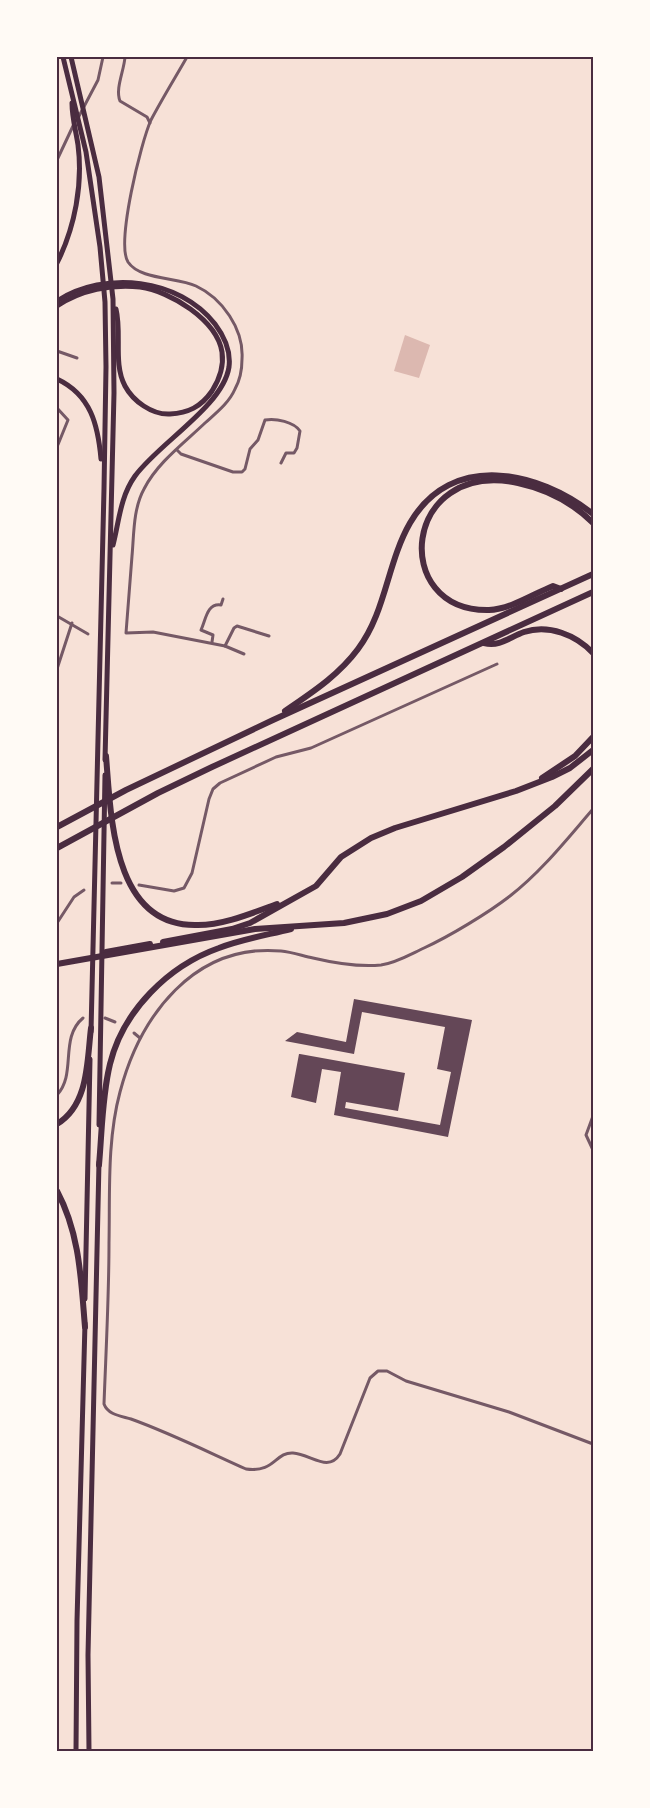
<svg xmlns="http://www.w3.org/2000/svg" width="650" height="1808" viewBox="0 0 650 1808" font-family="'DejaVu Sans',sans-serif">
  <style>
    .water { fill: #dcb8b0 }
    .building { fill: #644757 }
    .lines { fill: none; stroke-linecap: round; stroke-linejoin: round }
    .minor { stroke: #755966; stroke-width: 3 }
    .trunk { stroke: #4a2c40; stroke-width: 5 }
    .motorway { stroke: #4a2c40; stroke-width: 6 }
    .neatline { fill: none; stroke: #4a2c40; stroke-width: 2 }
  </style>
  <rect width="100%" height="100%" fill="#f7e1d7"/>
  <!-- water -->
  <polygon class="water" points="405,335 430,345 419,378 394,371"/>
  <!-- building -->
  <polygon class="building" points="354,999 472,1020 448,1137 334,1115 341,1072 322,1069 316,1103 291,1097 299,1054 300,1054 405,1073 398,1111 346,1102 345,1108 440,1125 451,1072 437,1069 445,1027 362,1012 354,1054 285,1041 297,1032 346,1042"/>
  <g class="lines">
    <!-- minor -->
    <g class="minor">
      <path d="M125 57C124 71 115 89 120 101L147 117 150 123"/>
      <path d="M187 57C175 78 162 99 151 120 141 142 116 243 128 262 140 280 177 277 196 286 222 298 244 329 242 359 242 369 240 380 235 389 229 403 216 413 205 423 184 443 157 463 144 489 133 509 134 535 132 556 130 582 128 608 126 633L153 632 225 646 234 628 237 626 269 636"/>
      <polyline points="78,118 98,80 103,57"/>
      <polyline points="57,160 73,126"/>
      <polyline points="57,351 77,358"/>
      <polyline points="57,408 68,420 57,447"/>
      <path d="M177 450 181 454 233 472H242L245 469 250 449 258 440 265 420C276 418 294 422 300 431L297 448 294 453H286L281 463"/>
      <polyline points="57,616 88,634"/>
      <path d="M212 642 213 635 201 630C206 619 207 603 221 605L223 599"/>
      <polyline points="225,646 244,654"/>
      <polyline points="57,669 72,623"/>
      <path d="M593 809C567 839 542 871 510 896 488 913 450 936 424 948 411 954 396 963 381 965 360 967 334 963 313 958 303 956 292 952 281 951 194 943 140 1016 120 1092 107 1140 110 1193 109 1243 109 1296 106 1350 104 1404 108 1415 121 1416 131 1419 170 1433 208 1452 246 1469 275 1473 275 1452 293 1453 311 1454 328 1473 340 1454L370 1378 378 1371H387L406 1381 509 1412 593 1444"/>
      <polyline points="112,883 121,883"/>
      <polyline points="139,885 174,891 184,888 192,873 209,799 213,789 220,783 276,757 311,748 497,664"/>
      <polyline points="57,923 74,897 84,890"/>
      <polyline points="105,1018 115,1022"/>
      <polyline points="134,1033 140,1038"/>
      <path d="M57 1095C77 1074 59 1038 83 1018"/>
      <polyline points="593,1116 586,1135 593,1150"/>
    </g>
    <!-- trunk -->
    <g class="trunk">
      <polyline points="63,57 86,152 100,247 105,302 106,367 104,489 91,1032"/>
      <polyline points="71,57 99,177 113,299 114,393 105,760"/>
      <path d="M57 263C75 227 83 184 78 145 76 131 72 118 72 103"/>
      <path d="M57 301C105 270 179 278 215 324 224 336 231 351 229 367 223 406 159 443 135 476 120 497 119 522 113 545"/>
      <path d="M57 306C81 290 111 284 140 287 170 291 217 320 222 352 224 366 219 380 212 391 201 407 188 413 170 414 152 415 133 401 125 386 113 364 122 333 116 309"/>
      <path d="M57 379C91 395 98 425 101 459"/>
      <polyline points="99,1125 105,775"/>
      <polyline points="85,1299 90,1059"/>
      <polyline points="76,1751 77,1621 85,1323"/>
      <polyline points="89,1751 88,1655 99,1162"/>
    </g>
    <!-- motorway -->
    <g class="motorway">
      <path d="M561 589 553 586C533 594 511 609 489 610 389 612 402 459 518 483 546 489 573 503 593 523"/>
      <path d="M484 643C500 647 510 637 524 632 549 624 576 635 593 653"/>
      <path d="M285 711C311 693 338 676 358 649 386 612 387 563 410 523 452 451 538 471 593 514"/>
      <path d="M106 756C111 815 112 928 198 925 224 925 252 913 277 904"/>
      <polyline points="542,778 575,756 593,737"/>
      <polyline points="57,827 126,790 273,720 593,574"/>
      <polyline points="57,848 158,793 212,767 593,592"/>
      <polyline points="163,942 232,929 250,923 316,886 341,857 371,838 395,828 516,791 552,777 570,768 593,750"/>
      <polyline points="106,952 150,944"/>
      <polyline points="57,964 255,929 344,923 387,914 421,901 462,877 504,847 555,806 593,769"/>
      <path d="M57 1124C89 1105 87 1060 91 1028"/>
      <path d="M99 1165C102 1132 102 1097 110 1064 123 1011 168 966 219 948 242 939 267 935 291 929"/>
      <path d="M57 1191C80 1234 81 1280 85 1327"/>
    </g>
  </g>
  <!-- border -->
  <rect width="650" height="1808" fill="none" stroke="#fffaf5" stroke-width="117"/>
  <rect x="58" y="58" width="534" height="1692" class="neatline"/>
</svg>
